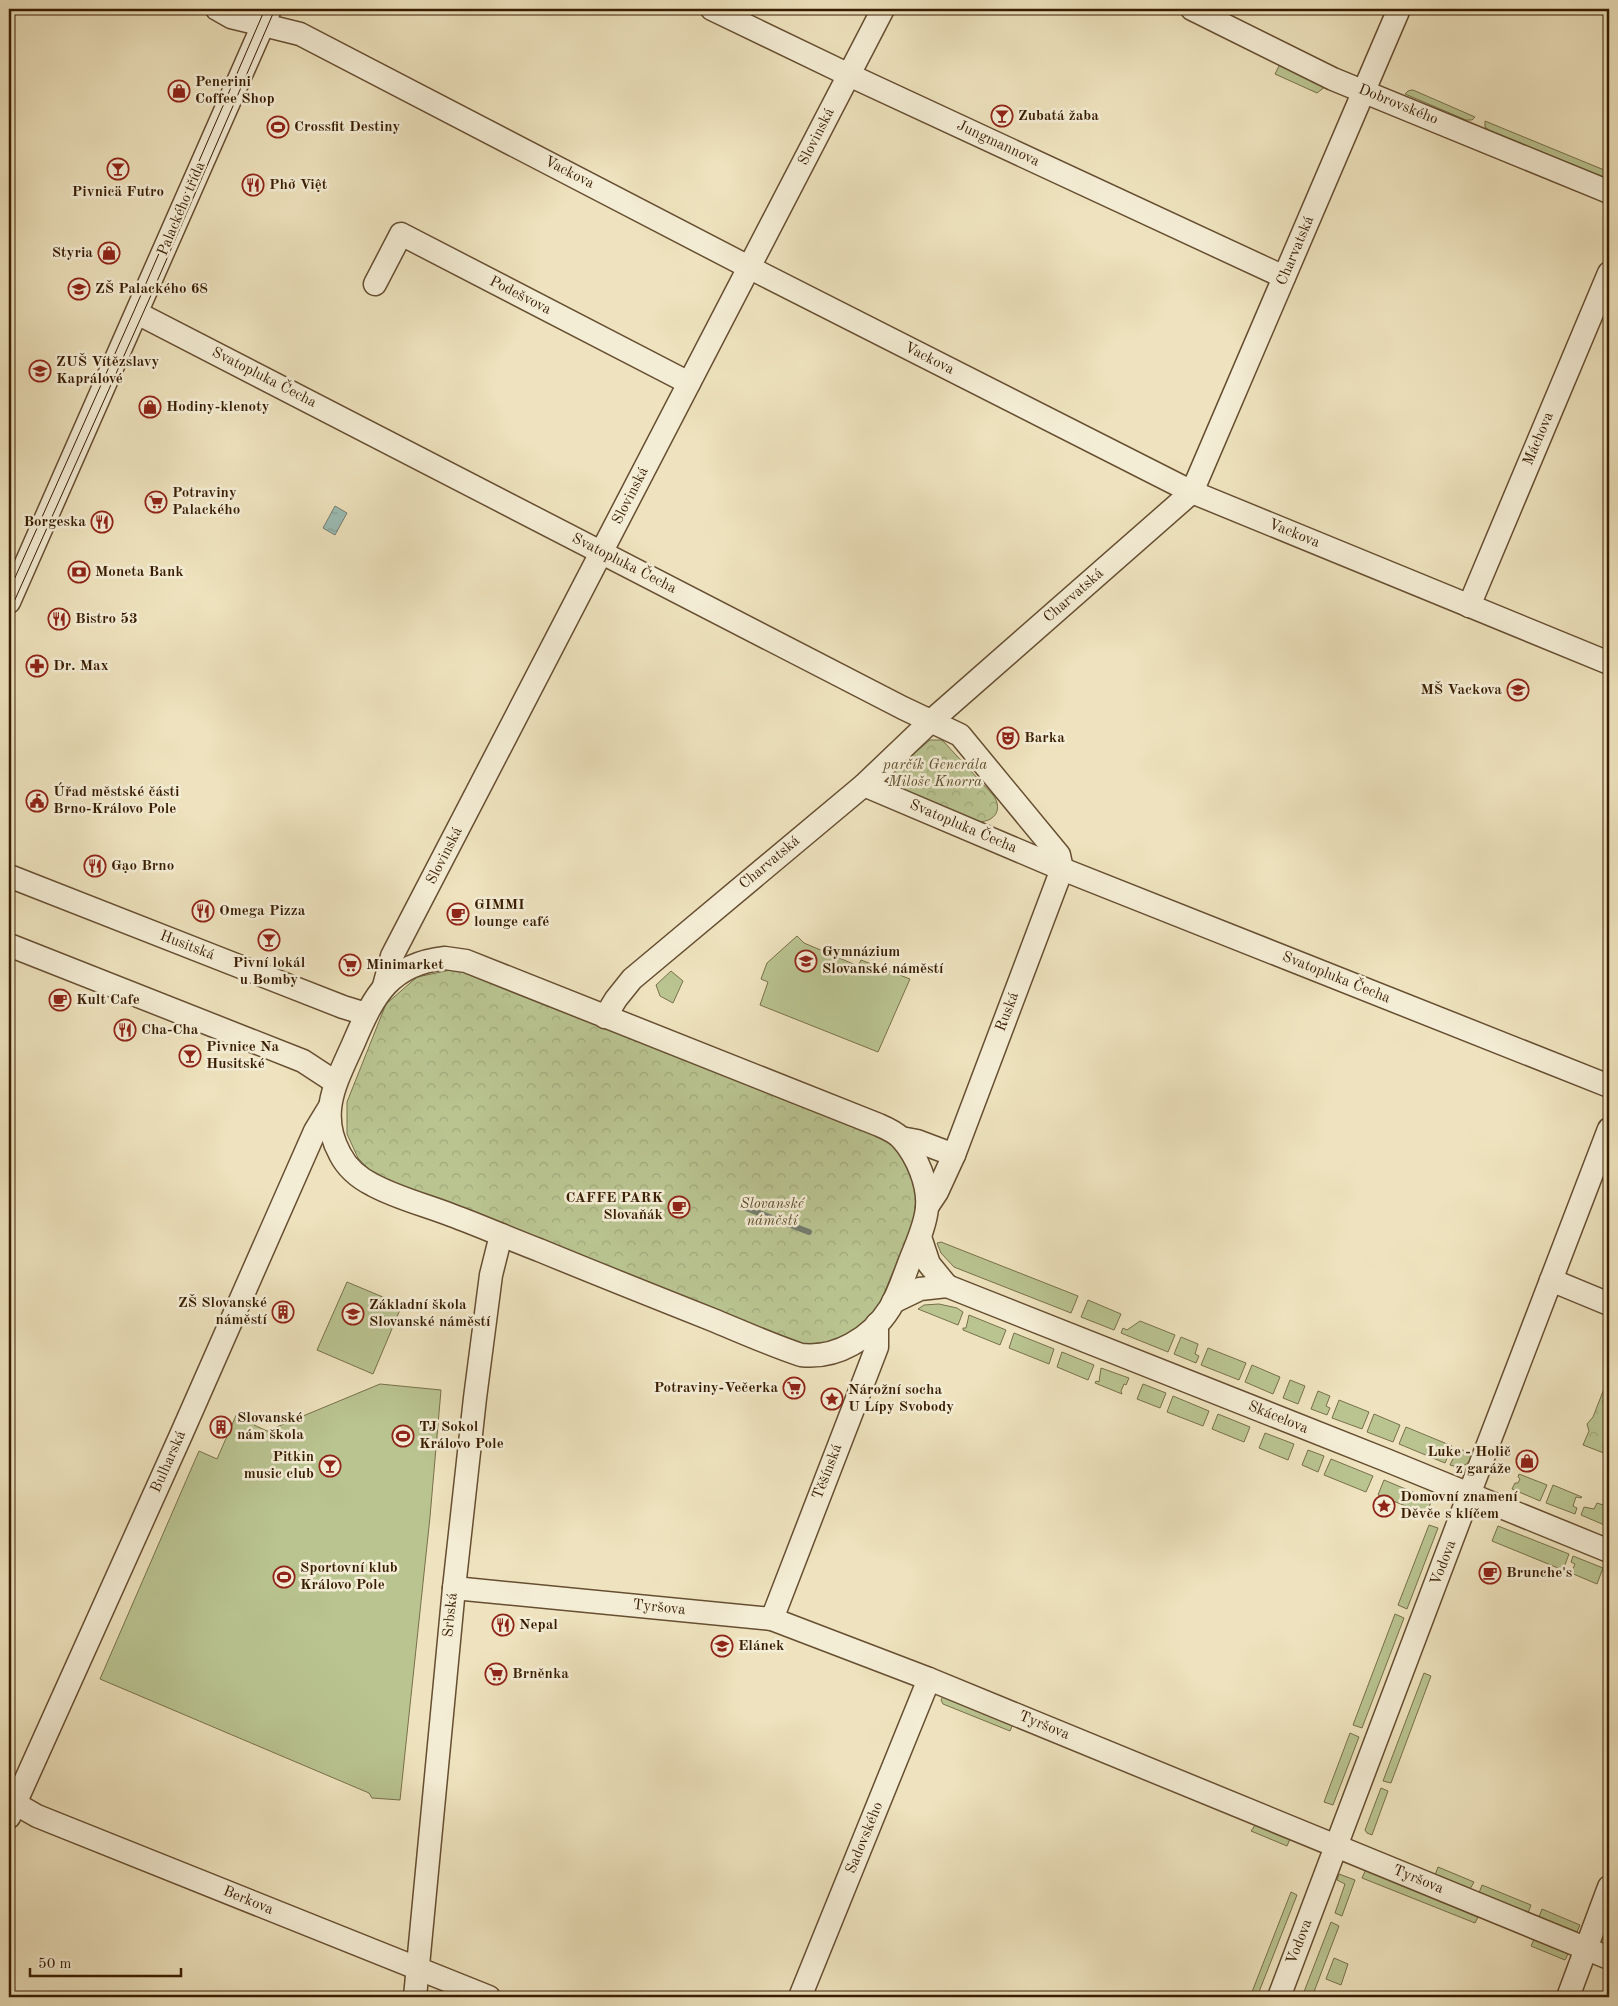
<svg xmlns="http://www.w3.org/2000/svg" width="1618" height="2006" viewBox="0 0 1618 2006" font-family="'Old Standard TT',serif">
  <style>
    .grass { fill: #b9c491; stroke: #78704a }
    .park { fill: url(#park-crowns); stroke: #78704a }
    .water { fill: url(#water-ripples); stroke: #737d6f }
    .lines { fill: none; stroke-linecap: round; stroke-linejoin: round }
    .stream { stroke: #737d6f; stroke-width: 6 }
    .minor-casing { stroke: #664e31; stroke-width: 25 }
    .minor { stroke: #f4edd5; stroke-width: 22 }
    .tram { stroke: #381d02; stroke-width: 1 }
    .labels { text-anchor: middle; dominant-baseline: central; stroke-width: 5; stroke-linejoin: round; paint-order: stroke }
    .poi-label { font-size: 15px; font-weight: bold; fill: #381d02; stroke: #f4edd5; text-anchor: start }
    .street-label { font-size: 15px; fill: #381d02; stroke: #f4edd5 }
    .park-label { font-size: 15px; font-style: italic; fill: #5f4f2d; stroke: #f4edd5 }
  </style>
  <defs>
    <pattern id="park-crowns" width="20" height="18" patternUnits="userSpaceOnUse" patternTransform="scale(1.25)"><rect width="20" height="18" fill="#b9c491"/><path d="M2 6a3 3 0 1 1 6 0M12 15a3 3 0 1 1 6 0" fill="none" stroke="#a0a87b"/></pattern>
    <pattern id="water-ripples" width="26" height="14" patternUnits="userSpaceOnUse" patternTransform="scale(1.25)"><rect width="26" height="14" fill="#9bbdb7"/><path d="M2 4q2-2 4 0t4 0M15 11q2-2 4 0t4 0" fill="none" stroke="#86a29c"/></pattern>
  </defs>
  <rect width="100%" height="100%" fill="#eee3be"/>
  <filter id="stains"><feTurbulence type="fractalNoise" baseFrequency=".004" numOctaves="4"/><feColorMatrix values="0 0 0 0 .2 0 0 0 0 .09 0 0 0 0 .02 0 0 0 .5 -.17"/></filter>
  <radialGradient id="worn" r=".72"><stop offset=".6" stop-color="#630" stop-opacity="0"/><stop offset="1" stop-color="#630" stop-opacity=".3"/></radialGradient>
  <!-- grass -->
  <g class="grass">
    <polygon points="1280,64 1326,86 1317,93 1275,74"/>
    <polygon points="1412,90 1413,90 1475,117 1472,120 1466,120 1405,94 1408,91"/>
    <polygon points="1485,121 1609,172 1609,179 1490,131 1485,127"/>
    <polygon points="797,936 804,943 858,966 861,960 910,979 878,1052 760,1005 768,982 761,979 767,963"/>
    <polygon points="671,971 683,981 673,1003 660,996 656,985"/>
    <polygon points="941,1242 1078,1296 1071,1313 954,1267 941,1253 937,1243"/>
    <polygon points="347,1282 402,1305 373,1374 317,1350"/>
    <polygon points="1088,1300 1121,1314 1114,1330 1081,1317"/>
    <polygon points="939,1304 957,1308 963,1312 958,1325 918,1309 924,1305"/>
    <polygon points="969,1315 1006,1330 1000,1345 963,1330 963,1328 966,1328"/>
    <polygon points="1140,1321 1175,1335 1168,1352 1121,1333 1123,1328 1127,1330"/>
    <polygon points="1014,1333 1054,1349 1049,1364 1009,1348"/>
    <polygon points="1181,1337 1198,1344 1195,1354 1199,1356 1196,1363 1174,1354"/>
    <polygon points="1208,1348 1246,1363 1239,1380 1201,1365"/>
    <polygon points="1062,1352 1094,1365 1088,1380 1057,1367"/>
    <polygon points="1252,1365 1280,1377 1273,1394 1245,1382"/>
    <polygon points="1101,1368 1129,1378 1126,1385 1124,1384 1121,1391 1122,1394 1095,1383 1096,1381 1099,1382"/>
    <polygon points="1290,1380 1305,1386 1298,1404 1283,1398"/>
    <polygon points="380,1384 441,1390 430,1517 400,1800 372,1798 369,1793 100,1679 199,1451 217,1459 238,1411 250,1416 249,1419 255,1422 254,1425 267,1431"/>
    <polygon points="1143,1384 1166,1393 1160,1408 1137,1399"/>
    <polygon points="1318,1391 1330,1396 1326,1406 1330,1408 1327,1415 1311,1409"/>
    <polygon points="1173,1396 1209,1411 1203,1426 1167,1412"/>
    <polygon points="1339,1400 1369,1412 1362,1429 1332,1418"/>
    <polygon points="1218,1414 1250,1427 1244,1442 1212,1429"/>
    <polygon points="1374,1414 1400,1425 1393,1442 1367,1432"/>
    <polygon points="1406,1427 1452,1446 1445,1463 1399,1444"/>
    <polygon points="1265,1433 1294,1444 1288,1460 1259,1448"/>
    <path d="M1458 1448 1474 1455C1468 1465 1462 1469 1450 1465Z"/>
    <polygon points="1308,1450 1324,1456 1318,1472 1302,1465"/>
    <polygon points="1331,1459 1373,1476 1366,1492 1324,1475"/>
    <polygon points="1519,1474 1547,1485 1540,1501 1512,1489 1515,1483 1518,1483 1520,1479 1518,1477"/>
    <polygon points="1384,1480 1432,1500 1426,1514 1378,1495"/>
    <polygon points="1553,1485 1582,1497 1581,1498 1576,1497 1573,1506 1577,1508 1575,1514 1546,1503"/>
    <polygon points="1597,1503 1609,1507 1609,1527 1581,1515 1584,1507 1594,1509"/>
    <polygon points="1429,1525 1438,1528 1407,1609 1398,1605"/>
    <polygon points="1498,1526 1569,1554 1563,1570 1492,1541"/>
    <polygon points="1573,1556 1603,1568 1597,1584 1571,1573 1575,1564 1571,1562"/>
    <polygon points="1395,1614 1404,1618 1362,1728 1353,1725"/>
    <polygon points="1424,1673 1431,1676 1391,1783 1383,1781"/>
    <polygon points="943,1696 1013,1724 1010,1731 943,1704 941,1700"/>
    <polygon points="1350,1733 1359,1737 1333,1805 1324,1802"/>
    <polygon points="1381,1788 1388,1791 1372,1835 1367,1833 1365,1830"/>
    <polygon points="1256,1824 1290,1839 1287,1846 1251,1831"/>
    <polygon points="1438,1867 1474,1882 1470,1889 1435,1875"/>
    <polygon points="1366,1869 1479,1915 1475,1923 1362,1878"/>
    <polygon points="1339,1874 1355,1880 1342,1916 1335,1913 1345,1884 1337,1880"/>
    <polygon points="1482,1885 1531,1905 1528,1913 1479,1893"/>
    <polygon points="1291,1892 1297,1895 1257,1997 1250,1997"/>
    <polygon points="1542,1909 1580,1925 1577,1932 1539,1917"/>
    <polygon points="1331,1922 1339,1926 1312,1997 1302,1997"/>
    <polygon points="1535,1937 1569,1952 1565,1960 1531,1946"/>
    <polygon points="1334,1958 1348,1964 1341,1985 1326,1979"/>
  </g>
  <!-- park -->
  <g class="park">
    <path d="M930 740H941L944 742 993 795C1005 811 992 825 973 821L896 787 892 780 893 771Z"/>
    <polygon points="455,969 483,978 884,1135 897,1146 918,1183 916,1217 877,1310 865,1325 834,1342 806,1345 791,1341 378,1179 358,1158 347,1134 347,1102 386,1004 417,977"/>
    <polygon points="1609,1376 1609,1455 1583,1445 1589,1431 1587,1424 1593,1417"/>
  </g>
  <!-- water -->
  <polygon class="water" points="335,506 347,513 335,535 323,528"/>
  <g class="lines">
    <!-- stream -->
    <polyline class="stream" points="746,1208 809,1232"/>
    <!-- minor casing -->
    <g class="minor-casing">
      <g id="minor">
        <polyline points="217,9 231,17 300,34 764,275 1192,492 1609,663"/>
        <polyline points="712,9 849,75 1284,277"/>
        <polyline points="1192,9 1333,79 1609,192"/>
        <polyline points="375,284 401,234 689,383"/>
        <polyline points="137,313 903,708 960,735 1059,855 1062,869"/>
        <polyline points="9,602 270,9"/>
        <polyline points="1469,606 1609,273"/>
        <polyline points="864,785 1062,869 1609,1086"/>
        <polyline points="9,876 343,1007 366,1014"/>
        <polyline points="9,945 303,1061 335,1082"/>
        <path d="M445 958 466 961 879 1125C886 1128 895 1132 901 1138 917 1156 929 1184 927 1208 925 1228 915 1247 908 1266 903 1279 898 1295 890 1308 871 1338 837 1359 801 1355 771 1345 742 1332 713 1320 655 1297 597 1274 539 1250 510 1239 481 1226 451 1215 425 1205 397 1198 373 1185 359 1178 347 1168 340 1154 317 1112 337 1081 354 1042 374 995 390 964 445 958Z"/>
        <polyline points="384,986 392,956 883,9"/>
        <polyline points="605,1017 616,999 632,979 864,785 930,722 1192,492 1399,9"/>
        <polyline points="901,1138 917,1141 954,1155"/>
        <polyline points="927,1207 937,1192 954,1155 1062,869"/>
        <polyline points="920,1237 929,1264 947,1286"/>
        <polyline points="1551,1280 1609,1304"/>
        <polyline points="893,1302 920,1289 947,1286 1386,1460 1609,1551"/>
        <polyline points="454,1588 772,1619 929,1679 1609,1958"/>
        <polyline points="772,1619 877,1347 877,1324"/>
        <polyline points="9,1800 37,1816 489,1997"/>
        <polyline points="9,1817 181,1435 315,1131 329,1108"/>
        <polyline points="415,1997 454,1588 475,1398 491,1275 501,1235"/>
        <polyline points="800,1997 929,1679"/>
        <polyline points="1279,1997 1484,1455 1609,1129"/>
        <polyline points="1568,1997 1609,1887"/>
      </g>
    </g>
    <!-- minor -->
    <use href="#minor" class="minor"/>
    <!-- tram -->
    <g class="tram">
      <polyline points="9,591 134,311 265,9"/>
      <polyline points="9,613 152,293 275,9"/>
    </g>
  </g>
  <!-- icons -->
  <defs>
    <g id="shop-ring" transform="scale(1.125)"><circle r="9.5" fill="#f4edd5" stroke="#8f2418" stroke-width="1.5"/><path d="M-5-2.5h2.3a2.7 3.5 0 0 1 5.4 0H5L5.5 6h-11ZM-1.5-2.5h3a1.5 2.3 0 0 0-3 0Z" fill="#8f2418"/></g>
    <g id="bar-ring" transform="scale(1.125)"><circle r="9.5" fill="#f4edd5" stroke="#8f2418" stroke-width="1.5"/><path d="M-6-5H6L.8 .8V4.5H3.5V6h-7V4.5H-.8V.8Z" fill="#8f2418"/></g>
    <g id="stadium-ring" transform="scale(1.125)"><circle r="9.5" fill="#f4edd5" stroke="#8f2418" stroke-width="1.5"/><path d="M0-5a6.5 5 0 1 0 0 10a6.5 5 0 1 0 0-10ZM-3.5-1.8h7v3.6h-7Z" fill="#8f2418"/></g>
    <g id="restaurant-ring" transform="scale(1.125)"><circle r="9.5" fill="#f4edd5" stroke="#8f2418" stroke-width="1.5"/><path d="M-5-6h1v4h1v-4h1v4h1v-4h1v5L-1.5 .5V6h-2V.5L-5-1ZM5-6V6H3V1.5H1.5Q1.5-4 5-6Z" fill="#8f2418"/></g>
    <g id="school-ring" transform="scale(1.125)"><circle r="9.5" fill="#f4edd5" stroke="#8f2418" stroke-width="1.5"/><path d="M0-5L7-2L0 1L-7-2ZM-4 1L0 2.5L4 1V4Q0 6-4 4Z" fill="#8f2418"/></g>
    <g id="supermarket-ring" transform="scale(1.125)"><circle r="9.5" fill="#f4edd5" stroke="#8f2418" stroke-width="1.5"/><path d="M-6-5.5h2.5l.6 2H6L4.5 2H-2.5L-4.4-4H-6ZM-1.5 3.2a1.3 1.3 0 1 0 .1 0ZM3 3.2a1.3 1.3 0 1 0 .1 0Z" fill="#8f2418"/></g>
    <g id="bank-ring" transform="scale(1.125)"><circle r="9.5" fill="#f4edd5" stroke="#8f2418" stroke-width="1.5"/><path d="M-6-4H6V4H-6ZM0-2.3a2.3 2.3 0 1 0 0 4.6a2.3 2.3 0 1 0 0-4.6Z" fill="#8f2418"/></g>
    <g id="pharmacy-ring" transform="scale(1.125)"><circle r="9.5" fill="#f4edd5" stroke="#8f2418" stroke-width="1.5"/><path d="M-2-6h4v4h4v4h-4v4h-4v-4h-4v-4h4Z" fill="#8f2418"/></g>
    <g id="theatre-ring" transform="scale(1.125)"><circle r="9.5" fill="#f4edd5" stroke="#8f2418" stroke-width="1.5"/><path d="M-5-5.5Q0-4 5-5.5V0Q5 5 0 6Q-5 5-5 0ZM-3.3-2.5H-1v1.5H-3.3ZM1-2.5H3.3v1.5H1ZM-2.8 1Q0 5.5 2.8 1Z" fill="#8f2418"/></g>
    <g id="civic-ring" transform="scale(1.125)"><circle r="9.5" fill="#f4edd5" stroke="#8f2418" stroke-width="1.5"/><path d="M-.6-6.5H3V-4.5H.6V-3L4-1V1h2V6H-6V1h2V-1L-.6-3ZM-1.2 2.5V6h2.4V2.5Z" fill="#8f2418"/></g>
    <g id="cafe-ring" transform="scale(1.125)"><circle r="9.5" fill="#f4edd5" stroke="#8f2418" stroke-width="1.5"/><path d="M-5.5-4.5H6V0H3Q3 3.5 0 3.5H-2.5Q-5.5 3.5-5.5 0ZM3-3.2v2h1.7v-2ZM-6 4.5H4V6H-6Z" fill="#8f2418"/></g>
    <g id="university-ring" transform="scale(1.125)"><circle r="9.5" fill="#f4edd5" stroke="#8f2418" stroke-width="1.5"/><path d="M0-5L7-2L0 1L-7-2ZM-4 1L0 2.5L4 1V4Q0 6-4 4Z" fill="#8f2418"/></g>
    <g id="building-ring" transform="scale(1.125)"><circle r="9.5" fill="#f4edd5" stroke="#8f2418" stroke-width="1.5"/><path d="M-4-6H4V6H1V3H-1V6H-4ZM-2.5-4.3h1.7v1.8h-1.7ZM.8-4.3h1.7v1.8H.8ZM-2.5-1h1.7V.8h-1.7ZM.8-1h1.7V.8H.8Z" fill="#8f2418"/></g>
    <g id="sight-ring" transform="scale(1.125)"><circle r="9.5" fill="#f4edd5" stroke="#8f2418" stroke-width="1.5"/><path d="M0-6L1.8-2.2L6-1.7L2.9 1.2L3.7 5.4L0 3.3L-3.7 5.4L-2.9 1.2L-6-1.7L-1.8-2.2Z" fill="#8f2418"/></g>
  </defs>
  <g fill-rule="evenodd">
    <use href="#shop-ring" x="179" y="91"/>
    <use href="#bar-ring" x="1002" y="116"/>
    <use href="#stadium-ring" x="278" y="127"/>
    <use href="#bar-ring" x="118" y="169"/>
    <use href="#restaurant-ring" x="253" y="185"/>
    <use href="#shop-ring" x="109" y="253"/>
    <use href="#school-ring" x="79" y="289"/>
    <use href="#school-ring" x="40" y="371"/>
    <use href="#shop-ring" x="150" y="407"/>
    <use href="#supermarket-ring" x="156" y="502"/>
    <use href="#restaurant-ring" x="102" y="522"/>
    <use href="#bank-ring" x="79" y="572"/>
    <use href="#restaurant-ring" x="59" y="619"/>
    <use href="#pharmacy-ring" x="37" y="666"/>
    <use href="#school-ring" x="1518" y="690"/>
    <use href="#theatre-ring" x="1008" y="738"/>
    <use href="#civic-ring" x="37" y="801"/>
    <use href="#restaurant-ring" x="95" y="866"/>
    <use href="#restaurant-ring" x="203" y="911"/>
    <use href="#cafe-ring" x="458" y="914"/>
    <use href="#bar-ring" x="269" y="940"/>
    <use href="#university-ring" x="806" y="961"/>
    <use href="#supermarket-ring" x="350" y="965"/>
    <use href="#cafe-ring" x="60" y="1000"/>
    <use href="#restaurant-ring" x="125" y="1030"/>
    <use href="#bar-ring" x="190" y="1056"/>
    <use href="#cafe-ring" x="679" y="1207"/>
    <use href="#building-ring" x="283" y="1312"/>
    <use href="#school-ring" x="353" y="1314"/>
    <use href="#supermarket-ring" x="794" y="1388"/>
    <use href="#sight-ring" x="832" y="1399"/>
    <use href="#building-ring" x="221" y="1427"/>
    <use href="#stadium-ring" x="403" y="1436"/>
    <use href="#shop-ring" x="1527" y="1461"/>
    <use href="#bar-ring" x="330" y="1466"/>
    <use href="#sight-ring" x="1384" y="1506"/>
    <use href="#cafe-ring" x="1490" y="1573"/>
    <use href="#stadium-ring" x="284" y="1577"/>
    <use href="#restaurant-ring" x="503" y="1625"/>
    <use href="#school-ring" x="722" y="1646"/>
    <use href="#supermarket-ring" x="496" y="1674"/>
  </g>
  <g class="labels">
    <!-- poi labels -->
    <g class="poi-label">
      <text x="195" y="82">Penerini<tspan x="195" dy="17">Coffee Shop</tspan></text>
      <text x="1018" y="116">Zubatá žaba</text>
      <text x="294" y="127">Crossfit Destiny</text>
      <text x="269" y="185">Phở Việt</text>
      <text x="118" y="192" text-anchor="middle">Pivnicä Futro</text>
      <text x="93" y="253" text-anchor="end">Styria</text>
      <text x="95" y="289">ZŠ Palackého 68</text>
      <text x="56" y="362">ZUŠ Vítězslavy<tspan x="56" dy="17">Kaprálové</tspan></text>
      <text x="166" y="407">Hodiny-klenoty</text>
      <text x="172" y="493">Potraviny<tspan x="172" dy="17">Palackého</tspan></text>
      <text x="86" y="522" text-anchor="end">Borgeska</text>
      <text x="95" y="572">Moneta Bank</text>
      <text x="75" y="619">Bistro 53</text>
      <text x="53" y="666">Dr. Max</text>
      <text x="1502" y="690" text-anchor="end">MŠ Vackova</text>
      <text x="1024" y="738">Barka</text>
      <text x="53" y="792">Úřad městské části<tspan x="53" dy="17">Brno-Královo Pole</tspan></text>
      <text x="111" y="866">Gạo Brno</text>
      <text x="474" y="905">GIMMI<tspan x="474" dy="17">lounge café</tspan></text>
      <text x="219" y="911">Omega Pizza</text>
      <text x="822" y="952">Gymnázium<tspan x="822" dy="17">Slovanské náměstí</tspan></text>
      <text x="269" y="963" text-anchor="middle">Pivní lokál<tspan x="269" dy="17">u Bomby</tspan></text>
      <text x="366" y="965">Minimarket</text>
      <text x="76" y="1000">Kult Cafe</text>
      <text x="141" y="1030">Cha-Cha</text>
      <text x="206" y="1047">Pivnice Na<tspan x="206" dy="17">Husitské</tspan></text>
      <text x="663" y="1198" text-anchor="end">CAFFE PARK<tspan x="663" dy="17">Slovaňák</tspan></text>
      <text x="267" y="1303" text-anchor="end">ZŠ Slovanské<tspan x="267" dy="17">náměstí</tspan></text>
      <text x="369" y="1305">Základní škola<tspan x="369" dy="17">Slovanské náměstí</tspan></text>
      <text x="778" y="1388" text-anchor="end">Potraviny-Večerka</text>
      <text x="848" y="1390">Nárožní socha<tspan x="848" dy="17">U Lípy Svobody</tspan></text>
      <text x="237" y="1418">Slovanské<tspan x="237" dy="17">nám škola</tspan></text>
      <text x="419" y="1427">TJ Sokol<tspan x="419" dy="17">Královo Pole</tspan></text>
      <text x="1511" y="1452" text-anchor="end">Luke - Holič<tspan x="1511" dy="17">z garáže</tspan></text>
      <text x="314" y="1457" text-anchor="end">Pitkin<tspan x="314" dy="17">music club</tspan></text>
      <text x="1400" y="1497">Domovní znamení<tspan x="1400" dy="17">Děvče s klíčem</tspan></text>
      <text x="300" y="1568">Sportovní klub<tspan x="300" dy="17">Královo Pole</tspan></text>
      <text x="1506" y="1573">Brunche's</text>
      <text x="519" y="1625">Nepal</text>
      <text x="738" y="1646">Elánek</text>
      <text x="512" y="1674">Brněnka</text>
    </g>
    <!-- street labels -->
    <g class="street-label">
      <text transform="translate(1398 105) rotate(22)">Dobrovského</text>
      <text transform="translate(817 137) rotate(-63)">Slovinská</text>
      <text transform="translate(998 144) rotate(25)">Jungmannova</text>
      <text transform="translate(569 173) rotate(27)">Vackova</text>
      <text transform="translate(182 209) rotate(-67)">Palackého třída</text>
      <text transform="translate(1296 251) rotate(-67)">Charvatská</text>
      <text transform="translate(520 296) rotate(27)">Podešvova</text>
      <text transform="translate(929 359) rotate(27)">Vackova</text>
      <text transform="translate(264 378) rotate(27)">Svatopluka Čecha</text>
      <text transform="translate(1539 439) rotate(-67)">Máchova</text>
      <text transform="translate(631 496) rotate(-63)">Slovinská</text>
      <text transform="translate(1294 534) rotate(22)">Vackova</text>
      <text transform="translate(624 564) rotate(27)">Svatopluka Čecha</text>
      <text transform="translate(1074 596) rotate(-41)">Charvatská</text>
      <text transform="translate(963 827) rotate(23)">Svatopluka Čecha</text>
      <text transform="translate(445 856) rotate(-63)">Slovinská</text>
      <text transform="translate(770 863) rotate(-40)">Charvatská</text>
      <text transform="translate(187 946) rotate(21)">Husitská</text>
      <text transform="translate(1336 978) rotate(22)">Svatopluka Čecha</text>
      <text transform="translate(1008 1012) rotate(-69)">Ruská</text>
      <text transform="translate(1278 1418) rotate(22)">Skácelova</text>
      <text transform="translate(169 1462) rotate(-66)">Bulharská</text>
      <text transform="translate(828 1472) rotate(-69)">Těšínská</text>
      <text transform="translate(1444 1563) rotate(-69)">Vodova</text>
      <text transform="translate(659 1608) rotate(6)">Tyršova</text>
      <text transform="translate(451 1615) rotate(-84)">Srbská</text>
      <text transform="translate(1044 1726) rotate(22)">Tyršova</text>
      <text transform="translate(865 1838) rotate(-68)">Sadovského</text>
      <text transform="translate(1418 1880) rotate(22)">Tyršova</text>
      <text transform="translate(248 1901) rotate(22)">Berkova</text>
      <text transform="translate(1300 1942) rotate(-69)">Vodova</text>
    </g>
    <!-- park labels -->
    <g class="park-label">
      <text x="935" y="765">parčík Generála<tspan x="935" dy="17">Miloše Knorra</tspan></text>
      <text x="772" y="1204">Slovanské<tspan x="772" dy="17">náměstí</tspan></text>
    </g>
  </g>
  <!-- margin -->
  <rect width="1618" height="2006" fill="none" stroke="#eee3be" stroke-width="30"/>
  <rect x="10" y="10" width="1598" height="1986" fill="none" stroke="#381d02" stroke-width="2.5"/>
  <rect x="15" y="15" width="1588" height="1976" fill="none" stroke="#381d02"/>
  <!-- scale -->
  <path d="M30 1968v8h151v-8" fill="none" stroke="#381d02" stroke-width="2.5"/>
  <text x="38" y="1968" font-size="15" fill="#381d02" stroke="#f4edd5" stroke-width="4" paint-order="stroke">50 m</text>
  <rect width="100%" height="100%" filter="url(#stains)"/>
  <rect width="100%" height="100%" fill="url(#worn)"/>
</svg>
